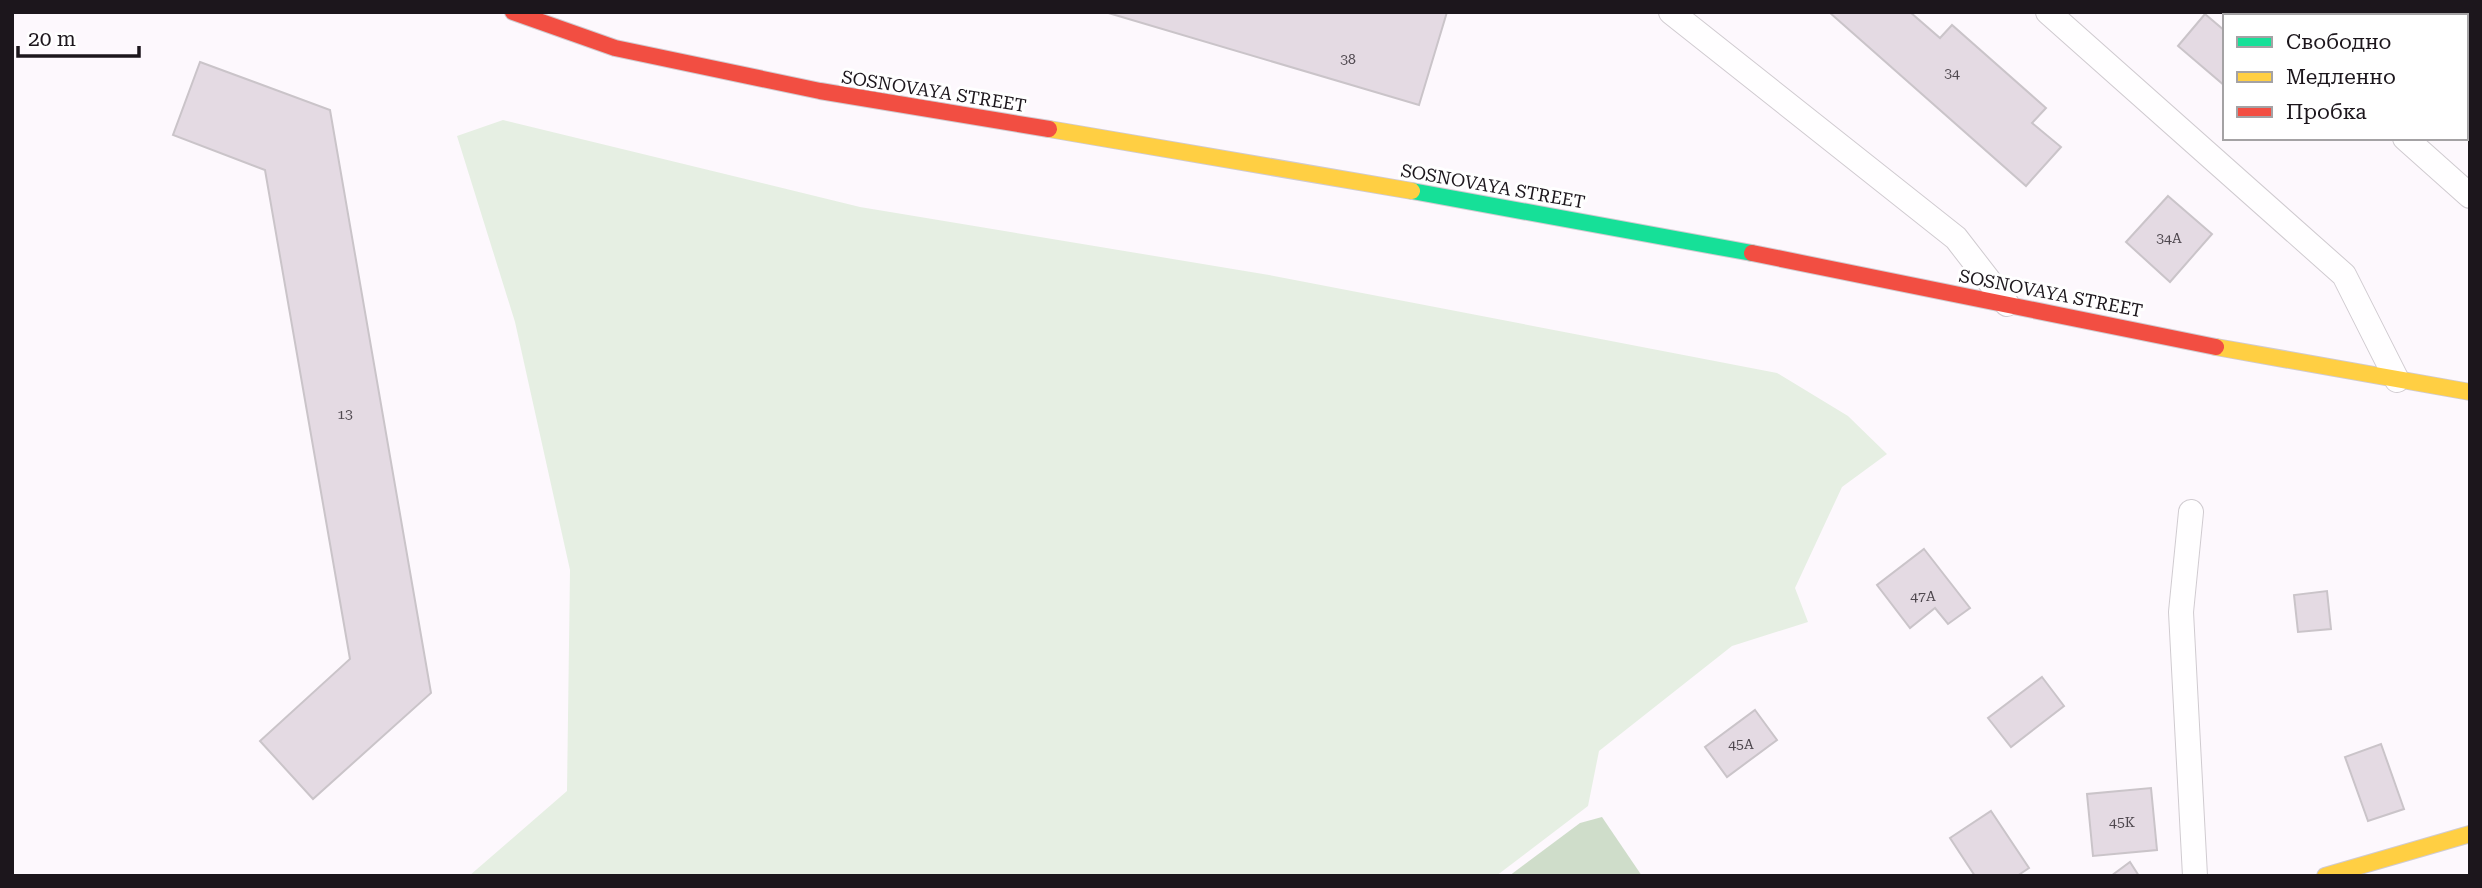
<svg xmlns="http://www.w3.org/2000/svg" width="2482" height="888" viewBox="0 0 2482 888" font-family="'Roboto Serif',serif">
  <style>
    .green { fill: #e6efe3 }
    .forest { fill: #cfddca }
    .building { fill: #e4dae3; stroke: #cac4c9; stroke-width: 2 }
    .lines { fill: none; stroke-linecap: round; stroke-linejoin: round }
    .lane-casing { stroke: #d0cbd0; stroke-width: 26 }
    .fast-casing { stroke: #d0cbd0; stroke-width: 18 }
    .slow-casing { stroke: #d0cbd0; stroke-width: 18 }
    .jam-casing { stroke: #d0cbd0; stroke-width: 18 }
    .lane { stroke: #fffeff; stroke-width: 24 }
    .fast { stroke: #16e098; stroke-width: 16 }
    .slow { stroke: #ffcf43; stroke-width: 16 }
    .jam { stroke: #f24e42; stroke-width: 16 }
    .labels { text-anchor: middle; dominant-baseline: central; stroke-width: 6; stroke-linejoin: round; paint-order: stroke }
    .number-label { font-size: 14px; fill: #4e474e }
    .street-label { font-size: 18px; fill: #1c161c; stroke: #fff }
  </style>
  <rect width="100%" height="100%" fill="#fdf8fd"/>
  <!-- green -->
  <polygon class="green" points="503,120 860,207 1269,275 1777,373 1848,416 1887,454 1842,487 1795,588 1808,622 1732,646 1599,751 1588,806 1496,876 469,876 567,791 570,570 515,322 457,136"/>
  <!-- forest -->
  <polygon class="forest" points="1602,817 1642,876 1509,876 1580,823"/>
  <!-- building -->
  <g class="building">
    <polygon points="1105,12 1447,12 1419,105"/>
    <polygon points="1829,12 1910,12 1940,38 1952,25 2046,108 2032,123 2061,147 2026,186"/>
    <polygon points="2401,12 2470,12 2470,74 2466,71 2466,16 2405,16"/>
    <polygon points="2205,14 2225,31 2225,86 2178,46"/>
    <polygon points="200,62 330,110 431,693 313,799 260,741 350,659 265,170 173,135"/>
    <polygon points="2168,196 2212,234 2170,282 2126,242"/>
    <polygon points="1924,549 1970,608 1948,624 1935,608 1910,628 1877,585"/>
    <polygon points="2327,591 2331,629 2298,632 2294,595"/>
    <polygon points="2042,677 2064,706 2011,747 1988,718"/>
    <polygon points="1755,710 1777,740 1727,777 1705,747"/>
    <polygon points="2381,744 2404,809 2368,821 2345,757"/>
    <polygon points="2151,788 2157,850 2093,856 2087,794"/>
    <polygon points="1991,811 2029,868 2017,876 1975,876 1950,838"/>
    <polygon points="2130,862 2139,876 2111,876"/>
  </g>
  <g class="lines">
    <!-- lane casing -->
    <g class="lane-casing">
      <g id="lane">
        <polyline points="1671,12 1956,238 2007,304"/>
        <polyline points="2048,12 2344,275 2397,380"/>
        <polyline points="2266,12 2269,16"/>
        <polyline points="2405,138 2470,196"/>
        <polyline points="2191,512 2181,612 2195,876"/>
      </g>
    </g>
    <!-- fast casing -->
    <g class="fast-casing">
      <polyline id="fast" points="1412,191 1752,253"/>
    </g>
    <!-- slow casing -->
    <g class="slow-casing">
      <g id="slow">
        <polyline points="1049,129 1412,191"/>
        <polyline points="2216,347 2470,392"/>
        <polyline points="2325,876 2470,834"/>
      </g>
    </g>
    <!-- jam casing -->
    <g class="jam-casing">
      <g id="jam">
        <polyline points="513,12 615,48 820,91 1049,129"/>
        <polyline points="1752,253 2216,347"/>
      </g>
    </g>
    <!-- lane -->
    <use href="#lane" class="lane"/>
    <!-- fast -->
    <use href="#fast" class="fast"/>
    <!-- slow -->
    <use href="#slow" class="slow"/>
    <!-- jam -->
    <use href="#jam" class="jam"/>
  </g>
  <g class="labels">
    <!-- number labels -->
    <g class="number-label">
      <text x="1348" y="59">38</text>
      <text x="1952" y="73">34</text>
      <text x="2169" y="238">34А</text>
      <text x="345" y="414">13</text>
      <text x="1923" y="596">47А</text>
      <text x="1741" y="744">45А</text>
      <text x="2122" y="822">45К</text>
    </g>
    <!-- street labels -->
    <g class="street-label">
      <text transform="translate(934 91) rotate(9)">SOSNOVAYA STREET</text>
      <text transform="translate(1493 186) rotate(10)">SOSNOVAYA STREET</text>
      <text transform="translate(2051 293) rotate(11)">SOSNOVAYA STREET</text>
    </g>
  </g>
  <!-- border -->
  <rect width="2482" height="888" fill="none" stroke="#1c161c" stroke-width="28"/>
  <!-- legend -->
  <rect x="2223" y="14" width="245" height="126" fill="#ffffff" stroke="#a4a2a4" stroke-width="2"/>
  <rect x="2237" y="37" width="35" height="10" fill="#16e098" stroke="#a4a2a4" stroke-width="2"/>
  <text x="2286" y="49" font-size="21" fill="#1c161c">Свободно</text>
  <rect x="2237" y="72" width="35" height="10" fill="#ffcf43" stroke="#a4a2a4" stroke-width="2"/>
  <text x="2286" y="84" font-size="21" fill="#1c161c">Медленно</text>
  <rect x="2237" y="107" width="35" height="10" fill="#f24e42" stroke="#a4a2a4" stroke-width="2"/>
  <text x="2286" y="119" font-size="21" fill="#1c161c">Пробка</text>
  <!-- scale -->
  <path d="M18 46v10h121v-10" fill="none" stroke="#1c161c" stroke-width="3.5"/>
  <text x="28" y="46" font-size="21" fill="#1c161c" stroke="#ffffff" stroke-width="5" paint-order="stroke">20 m</text>
</svg>
